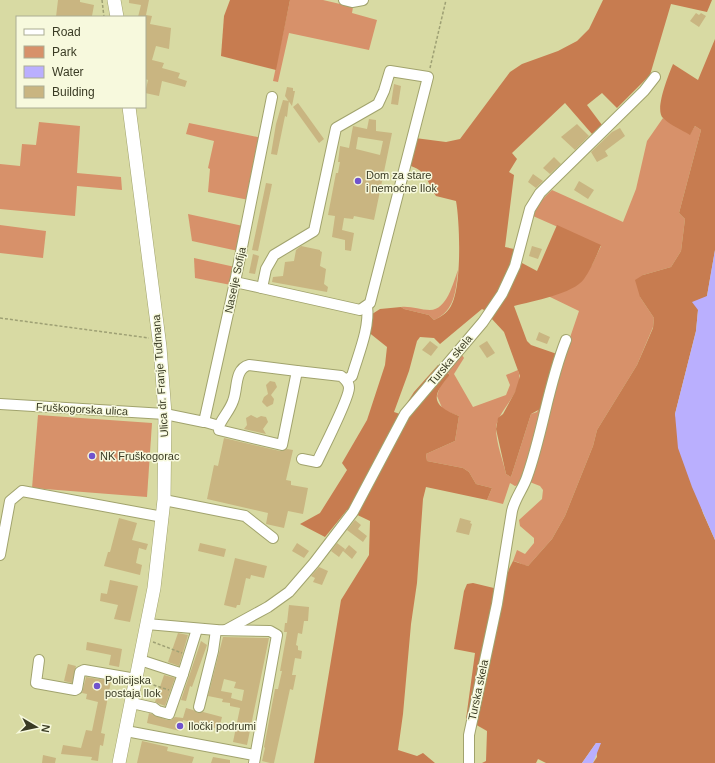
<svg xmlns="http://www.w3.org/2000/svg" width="715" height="763" viewBox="0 0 715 763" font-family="Helvetica,sans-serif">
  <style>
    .green { fill: #d7916a }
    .forest { fill: #c77c50 }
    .water { fill: #baaffe }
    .building { fill: #c9b581; fill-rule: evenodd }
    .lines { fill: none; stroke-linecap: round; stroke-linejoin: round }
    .minor-casing { stroke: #a1a36d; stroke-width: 12 }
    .major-casing { stroke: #a1a36d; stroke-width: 14 }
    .path { stroke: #9ea074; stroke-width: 1.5; stroke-dasharray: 3 2; stroke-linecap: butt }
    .minor { stroke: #fff; stroke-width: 10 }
    .major { stroke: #fff; stroke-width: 13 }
    .poi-dot { fill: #7053cd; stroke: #f7f9dd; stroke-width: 1.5 }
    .labels { text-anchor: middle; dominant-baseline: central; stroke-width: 3; stroke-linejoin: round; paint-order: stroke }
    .poi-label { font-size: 11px; fill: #3a3b24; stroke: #f7f9dd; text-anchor: start }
    .street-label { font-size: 11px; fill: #3a3b24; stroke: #f7f9dd }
  </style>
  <rect width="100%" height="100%" fill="#d8daa3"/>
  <!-- green -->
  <g class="green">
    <polygon points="290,0 323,0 353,7 352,13 377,20 369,50 289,33 278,82 273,81"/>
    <path d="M663 118 690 134 695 126 701 130 679 213 685 219 681 251 671 267 643 275 640 297 654 318 653 327 637 365 597 430 593 446 565 516 552 539 528 566C522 565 519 562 513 561L517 550 525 554 534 543V538L520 526 519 520 542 499 543 490 540 486 522 479 518 485 515 486 510 483 503 504 487 500 492 488 476 484 469 472 463 468 427 461 426 454 455 441 459 416 443 410 437 396 440 386 450 375 445 370 462 355 464 358 454 374 473 407 506 395 510 385 506 375 518 370C526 391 497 410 496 428 496 443 503 460 506 474L511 477 531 414 537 412 560 367 579 311 548 296 592 265 601 246 533 216C537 205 543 198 552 190L623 222 636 189 647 141Z"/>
    <polygon points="39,122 80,126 77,173 121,177 122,190 77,186 75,216 0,209 0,164 20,166 22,144 36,145"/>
    <polygon points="189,123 262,138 249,200 208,192 210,169 208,168 214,141 186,134"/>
    <polygon points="188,214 243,226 238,251 192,241"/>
    <polygon points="0,225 46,231 43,258 0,253"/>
    <polygon points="194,258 235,267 231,285 195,278"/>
    <path d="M458 270C456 290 455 311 434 320L429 315 404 309 401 307C411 306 420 310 430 310 447 310 453 283 458 270Z"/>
    <polygon points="38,415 152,423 147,497 32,488"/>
  </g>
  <!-- forest -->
  <g class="forest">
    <polygon points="230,0 290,0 276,70 221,56 224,16"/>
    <path d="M603 0H712L707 12 671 4 650 75 617 108 602 93 587 105 602 125 592 134 565 103 512 153 517 159 509 172 514 175 505 247 514 249 509 274 486 311 482 309 440 344 434 338 420 337 417 341 409 371 394 412 400 414 414 392 438 365 450 375C431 396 431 405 459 416L455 441 426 454 427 461 463 468 469 472 476 484 492 488 487 500 426 487 423 499 417 583 411 624 403 714 398 750 417 756 423 753 435 763H314L341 600 369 555 370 521 347 510 325 537 300 524 320 513 347 470 342 463 367 420 385 365 387 347 367 331 369 316 380 309 401 307 404 309 429 315 434 320C441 317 447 313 451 306 462 287 460 223 456 201L436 196C426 181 428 171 408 165L415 138 446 142 460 139 510 72 522 64 558 51 577 41 589 29Z"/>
    <path d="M715 39V250L707 296 698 310 696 331 675 414 703 513 715 540V763H593L597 757 596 743 582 763H546L538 759 536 763H482L486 761 487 731 466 719 475 653 454 649 464 591 467 584 473 583 498 589 504 585 509 569 513 561 528 566 552 539 565 516 593 446 597 430 637 365 653 328 654 318 640 297 635 280 643 275 671 267 681 251 685 219 679 213 701 130 695 126 690 135C682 130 670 125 663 118 654 110 669 74 673 64L698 80Z"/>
    <path d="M557 225 601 245C596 257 591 269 584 279 573 294 533 301 514 306L527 341 531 345 557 354 551 370 542 408 531 414 511 477 506 474 496 429 498 418 503 414 515 392 520 376 504 332 491 318 510 287 522 263 537 271Z"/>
  </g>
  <!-- water -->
  <g class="water">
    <polygon points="715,250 715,540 692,487 678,448 675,414 696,331 698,310 692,302 707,296"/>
    <polygon points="596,743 601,743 593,763 582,763"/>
  </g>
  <!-- building -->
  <g class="building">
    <polygon points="58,0 80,0 80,2 94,5 92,16 56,17"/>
    <polygon points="129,0 149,0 146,15 152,16 150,24 171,28 169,49 156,46 152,60 164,63 162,68 180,73 178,78 187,81 185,87 162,81 159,96 145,93 148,80 145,79 145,17 138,17 141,5 129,3"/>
    <polygon points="696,13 699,15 701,13 706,16 699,27 690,21"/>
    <polygon points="394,84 401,86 398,105 391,104"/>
    <polygon points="287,87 293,88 293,91 295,91 292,106 285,96"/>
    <polygon points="283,100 289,101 287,117 285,116 277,155 271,154 276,124"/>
    <polygon points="298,103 324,139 319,143 293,107"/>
    <path d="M369 119 376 120V131L392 133 374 220 354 216 353 219 344 218 342 230 354 233 351 251 345 250V240L332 237 335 216 328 215 336 173H338L340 162H338L340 146 349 148 353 126 367 129ZM358 137 383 141 380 155 356 149Z"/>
    <polygon points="577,124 589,136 575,150 561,137"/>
    <polygon points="620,128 625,136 605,151 608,156 597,162 591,152 612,132"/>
    <polygon points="554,157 561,164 550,174 543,168"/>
    <polygon points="533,174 543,181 536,188 528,182"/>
    <polygon points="579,181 594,190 588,199 574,190"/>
    <polygon points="266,183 272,184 258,251 252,250"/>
    <polygon points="301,246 320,250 320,251 322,252 320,266 326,269 324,284 328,287 327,292 272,282 273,277 283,276 285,262 294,261 296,250"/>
    <polygon points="532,246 542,249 538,259 529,256"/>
    <polygon points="253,254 259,256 255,274 249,273"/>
    <polygon points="539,332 550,337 547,344 536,340"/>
    <polygon points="430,341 438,347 431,356 422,350"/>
    <polygon points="487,341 495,353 487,358 479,346"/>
    <polygon points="270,381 275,382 277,387 271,395 274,399 273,404 267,407 262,402 264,397 268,394 266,385"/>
    <polygon points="251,415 257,418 261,416 266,417 268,422 263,429 266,434 244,429 247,425 246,418"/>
    <polygon points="224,438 280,451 287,449 293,450 286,480 291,481 291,485 308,488 303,514 288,511 284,528 266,524 268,513 207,499 214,465 218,466"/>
    <polygon points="119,518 137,523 132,540 148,544 146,550 139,548 136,563 142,565 140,575 104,566 108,552 110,552"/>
    <polygon points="460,518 471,521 470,523 472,524 469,535 456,532"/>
    <polygon points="355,520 361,525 358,529 367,536 363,542 347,530"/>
    <polygon points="200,543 226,549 224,557 198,551"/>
    <polygon points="297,543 309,551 304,558 292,551"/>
    <polygon points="337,543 345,549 344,551 349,545 357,552 352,559 343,551 339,557 331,551"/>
    <polygon points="235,558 267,566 264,578 251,575 250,579 246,578 240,605 237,605 236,608 224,605"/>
    <polygon points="319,567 328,571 322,585 313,582 315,578 311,576"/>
    <polygon points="110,580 138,586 130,622 114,619 118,605 100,601 101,593 107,594"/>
    <polygon points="289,605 309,607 308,621 304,621 302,634 298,633 296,645 298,646 298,650 302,651 301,659 295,658 292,675 296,675 293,690 290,689 274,763 270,763 262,761 265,748 264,747 275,689 278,689 282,671 280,671 287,632 284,632 285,623 287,623"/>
    <polygon points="178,633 188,635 179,666 168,662"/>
    <path d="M223 637 269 638 247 745 233 742 240 708 230 706V703L222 702 223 699 208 696ZM224 679 236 682 234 688 244 690 242 701 231 698 232 693 221 691Z"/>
    <polygon points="201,641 207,645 192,687 190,686 186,701 181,700"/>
    <polygon points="87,642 122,649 119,667 109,665 111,655 86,650"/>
    <polygon points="68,664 76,666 72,683 64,681"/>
    <polygon points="164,675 175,678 165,706 155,702"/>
    <polygon points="86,677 111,681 101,733 105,734 103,746 100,745 98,761 91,760 92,757 61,754 63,745 81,748 86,730 92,731 98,702 86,699 87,694 82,693"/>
    <polygon points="186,708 193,710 198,713 203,712 222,717 219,729 183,720 180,731 147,723 149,713 167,720 171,720 175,717 183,718"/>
    <polygon points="142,741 168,747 167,751 194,757 192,763 137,763"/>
    <polygon points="43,755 56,758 55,763 42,763"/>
    <polygon points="213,757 230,760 230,763 211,763"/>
  </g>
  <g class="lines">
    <!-- minor casing -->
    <g class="minor-casing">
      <g id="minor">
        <polyline points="344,0 352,2 363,0"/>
        <polygon points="390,71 428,77 370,303 360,310 262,288 266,269 274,255 314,231 336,128 378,104 384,91"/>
        <polyline points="235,282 262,288"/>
        <path d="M346 380 352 376C358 355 370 328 367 306"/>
        <polyline points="0,404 165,414 204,422 235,282 272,97"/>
        <path d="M202 421 219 426V430L282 445 297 371 341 376C345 379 349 382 349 388 349 399 323 449 317 462L302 459"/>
        <path d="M219 426C223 417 230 410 233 401 238 389 234 369 249 365L297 371"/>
        <polyline points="164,500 245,516 273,538"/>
        <polyline points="0,555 10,501 22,491 163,517"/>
        <polyline points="147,624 216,630 270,631 277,635 254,763"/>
        <polyline points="226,630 268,607 289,592 314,563 353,512 405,414 483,322 502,294 515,266 530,209 540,193 644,91 655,77"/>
        <polyline points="39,660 36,683 75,690 77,689 80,672 84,670 136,679"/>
        <polyline points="140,660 183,674 197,629"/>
        <polyline points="132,703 154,708 158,711 169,714 183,674"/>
        <polyline points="199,707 213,651 216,630"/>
        <polyline points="126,731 254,755"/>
        <path d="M469 763V735L497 604 512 511C515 498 523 489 527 477 543 432 548 385 566 340"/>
      </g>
    </g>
    <!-- major casing -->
    <g class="major-casing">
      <g id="major">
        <polyline points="114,0 117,17"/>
        <polyline points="119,763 154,588 164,500 165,414 160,347 129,107"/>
      </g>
    </g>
    <!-- path -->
    <g class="path">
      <polyline points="102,0 104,17"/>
      <polyline points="430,68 446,0"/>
      <polyline points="0,318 149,338"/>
      <polyline points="153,642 182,653"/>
      <polyline points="144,682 169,690"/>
    </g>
    <!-- minor -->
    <use href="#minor" class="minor"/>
    <!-- major -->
    <use href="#major" class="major"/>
  </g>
  <!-- markers -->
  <g class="poi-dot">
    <circle cx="358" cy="181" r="4"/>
    <circle cx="92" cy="456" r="4"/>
    <circle cx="97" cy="686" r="4"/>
    <circle cx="180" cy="726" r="4"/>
  </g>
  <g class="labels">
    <!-- poi labels -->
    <g class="poi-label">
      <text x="366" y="175">Dom za stare<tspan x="366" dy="13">i nemoćne Ilok</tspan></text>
      <text x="100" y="456">NK Fruškogorac</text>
      <text x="105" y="680">Policijska<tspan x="105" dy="13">postaja Ilok</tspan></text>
      <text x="188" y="726">Iločki podrumi</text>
    </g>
    <!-- street labels -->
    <g class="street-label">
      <text transform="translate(235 280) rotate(-78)">Naselje Sofija</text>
      <text transform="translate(450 360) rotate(-50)">Turska skela</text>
      <text transform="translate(160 376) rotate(-94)">Ulica dr. Franje Tuđmana</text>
      <text transform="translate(82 409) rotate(3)">Fruškogorska ulica</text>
      <text transform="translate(478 690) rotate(-78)">Turska skela</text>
    </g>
  </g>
  <!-- legend -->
  <rect x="16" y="16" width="130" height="92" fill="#f7f9dd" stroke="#abad93"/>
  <rect x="24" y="29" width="20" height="6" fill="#ffffff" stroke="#abad93"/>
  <text x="52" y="36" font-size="12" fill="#3a3b24">Road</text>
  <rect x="24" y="46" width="20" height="12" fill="#d7916a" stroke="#abad93"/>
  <text x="52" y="56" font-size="12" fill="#3a3b24">Park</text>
  <rect x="24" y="66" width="20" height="12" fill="#baaffe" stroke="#abad93"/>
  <text x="52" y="76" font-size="12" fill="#3a3b24">Water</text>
  <rect x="24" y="86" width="20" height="12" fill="#c9b581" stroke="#abad93"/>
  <text x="52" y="96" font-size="12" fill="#3a3b24">Building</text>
  <!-- north arrow -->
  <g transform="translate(36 727) rotate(99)" stroke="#f7f9dd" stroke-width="3" paint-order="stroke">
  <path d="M0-3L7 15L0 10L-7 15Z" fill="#3a3b24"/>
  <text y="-6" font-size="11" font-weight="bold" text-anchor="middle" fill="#3a3b24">N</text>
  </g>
</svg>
